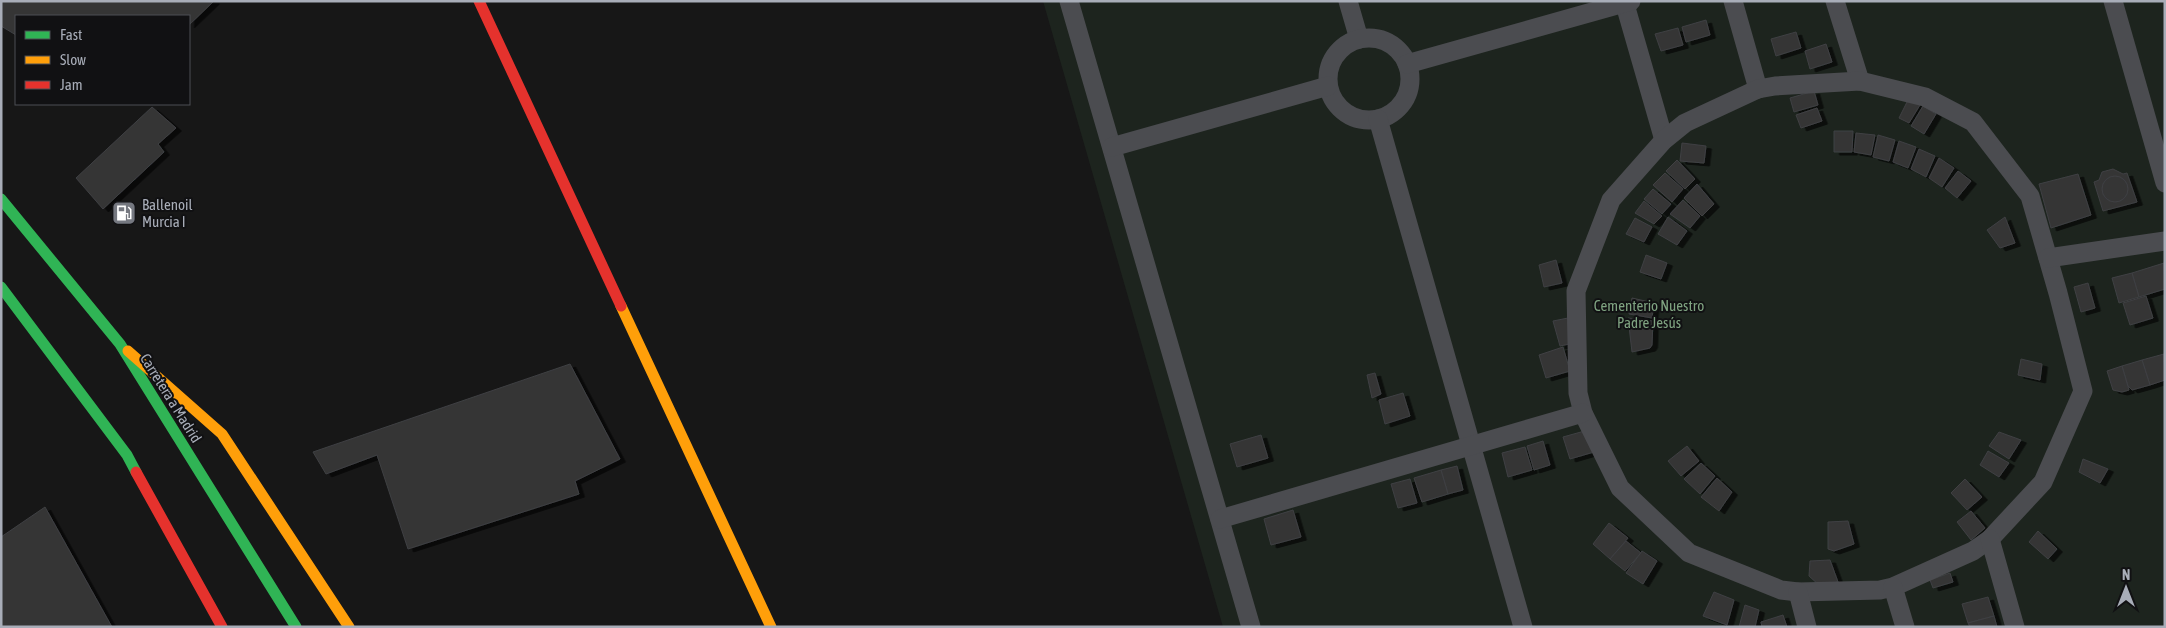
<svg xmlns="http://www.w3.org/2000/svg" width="2166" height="628" viewBox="0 0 2166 628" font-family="'Asap Condensed',sans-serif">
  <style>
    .green { fill: #1d241e }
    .building { fill: #353536; stroke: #3f4043; filter: url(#shadow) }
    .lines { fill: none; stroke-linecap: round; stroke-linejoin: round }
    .lane { stroke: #4b4c50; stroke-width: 19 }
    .fast { stroke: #30b455; stroke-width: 11 }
    .slow { stroke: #ff9f0a; stroke-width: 11 }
    .jam { stroke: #e5322d; stroke-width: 11 }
    .labels { text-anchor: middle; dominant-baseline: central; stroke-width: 4; stroke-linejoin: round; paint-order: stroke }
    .poi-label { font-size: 15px; fill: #a8adb8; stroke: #111113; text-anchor: start }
    .park-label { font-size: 15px; fill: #7fa381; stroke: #111113 }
    .street-label { font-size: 15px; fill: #a8adb8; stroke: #111113 }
  </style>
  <defs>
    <filter id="shadow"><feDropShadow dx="5.5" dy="3" stdDeviation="0" flood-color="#0009"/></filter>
  </defs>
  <rect width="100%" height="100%" fill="#171717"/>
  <!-- green -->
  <polygon class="green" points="1043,1 2165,1 2165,627 1223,627"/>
  <!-- building -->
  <g class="building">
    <polygon points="1,1 214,1 189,25 189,16 16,16 16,35 1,26"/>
    <polygon points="1706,20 1710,35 1686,42 1682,27"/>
    <polygon points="1678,28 1683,45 1661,51 1655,34"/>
    <polygon points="1796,32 1801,48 1776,56 1771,39"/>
    <polygon points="1826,44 1832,62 1810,69 1805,51"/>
    <polygon points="1814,91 1818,105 1794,112 1790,98"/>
    <polygon points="1909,98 1920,105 1909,123 1899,118"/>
    <polygon points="1923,106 1936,114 1924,134 1911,126"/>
    <polygon points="152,107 176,128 158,144 164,152 103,209 76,178"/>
    <polygon points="1817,108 1822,121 1801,128 1796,115"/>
    <polygon points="1834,131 1853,131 1852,152 1834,152"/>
    <polygon points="1856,133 1875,135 1871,155 1854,152"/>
    <polygon points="1878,135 1895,140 1889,161 1873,157"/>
    <polygon points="1899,141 1916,147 1908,168 1893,162"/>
    <polygon points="1682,143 1706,146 1704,163 1680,161"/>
    <polygon points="1919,149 1935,156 1926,177 1911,169"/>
    <polygon points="1939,158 1954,168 1942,187 1929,178"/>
    <polygon points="1677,160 1695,179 1685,189 1666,171"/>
    <polygon points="2113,169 2123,174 2127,173 2137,202 2103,211 2094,182 2099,180 2102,172"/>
    <polygon points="1958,171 1971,181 1957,198 1945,188"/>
    <polygon points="1665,173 1683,189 1672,202 1653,185"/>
    <polygon points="2078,174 2091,215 2051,228 2039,184"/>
    <circle cx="2115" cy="189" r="13"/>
    <polygon points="1697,184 1714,204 1702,216 1684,198"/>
    <polygon points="1653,189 1671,204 1662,214 1644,199"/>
    <polygon points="1683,200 1700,216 1690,228 1670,214"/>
    <polygon points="1644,201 1662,216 1654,224 1635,213"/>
    <polygon points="1668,217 1687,231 1677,245 1658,234"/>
    <polygon points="2005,217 2015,243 2000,248 1987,230"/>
    <polygon points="1635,218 1652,227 1644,242 1626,234"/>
    <polygon points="1646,255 1667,263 1661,279 1640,272"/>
    <polygon points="1556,260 1562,283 1544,287 1539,265"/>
    <polygon points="2164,263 2165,289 2139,297 2132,273"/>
    <polygon points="2132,273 2139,297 2119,303 2112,278"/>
    <polygon points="2088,283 2095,308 2081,312 2074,287"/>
    <polygon points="2146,296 2153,318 2130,325 2123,303"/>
    <polygon points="1632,298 1654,303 1652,318 1629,314"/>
    <polygon points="1568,318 1574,343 1560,346 1553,321"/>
    <polygon points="1628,318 1653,321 1652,345 1650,348 1632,352"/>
    <polygon points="1563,347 1570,371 1546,378 1539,355"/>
    <polygon points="2164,354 2165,380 2150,385 2142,360"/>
    <polygon points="2021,359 2042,364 2040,380 2018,375"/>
    <polygon points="2142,360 2150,385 2132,390 2128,386 2122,366"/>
    <polygon points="570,364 620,459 575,481 579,494 408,549 377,455 326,474 313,452"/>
    <polygon points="2122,366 2129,390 2122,392 2113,390 2107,371"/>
    <polygon points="1375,373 1381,394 1372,398 1367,375"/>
    <polygon points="1403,393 1410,416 1385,424 1379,400"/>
    <polygon points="1588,430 1594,452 1570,459 1563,437"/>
    <polygon points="1999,432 2021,440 2009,459 1989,446"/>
    <polygon points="1261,435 1268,458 1237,467 1230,444"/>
    <polygon points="1543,441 1550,465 1534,470 1527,446"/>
    <polygon points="1687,446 1699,461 1681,476 1668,461"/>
    <polygon points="1525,447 1532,470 1508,477 1502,453"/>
    <polygon points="1988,451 2009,463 1999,477 1980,465"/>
    <polygon points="2083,459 2108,469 2100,483 2079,472"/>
    <polygon points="1701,463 1715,476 1700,494 1684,479"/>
    <polygon points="1457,466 1463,490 1448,494 1441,470"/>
    <polygon points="1441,470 1448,494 1422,502 1414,478"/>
    <polygon points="1717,478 1732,492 1719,511 1701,497"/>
    <polygon points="1410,479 1417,503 1398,508 1391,484"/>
    <polygon points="1965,479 1982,497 1967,510 1951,493"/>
    <polygon points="45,507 112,627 1,627 1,537"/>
    <polygon points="1293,510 1301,537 1271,545 1264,519"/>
    <polygon points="1971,511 1985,528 1971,540 1957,522"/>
    <polygon points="1848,521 1854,544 1834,551 1828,549 1828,522"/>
    <polygon points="1609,523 1628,538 1610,559 1593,544"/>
    <polygon points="2038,531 2057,549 2048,559 2029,542"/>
    <polygon points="1626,541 1641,553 1625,571 1610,559"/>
    <polygon points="1642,551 1657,561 1643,584 1626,573"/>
    <polygon points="1830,560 1838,582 1819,585 1809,576 1810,561"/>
    <polygon points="1950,573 1953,582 1933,588 1930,580"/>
    <polygon points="1714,592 1734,600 1727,625 1703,616"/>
    <polygon points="1988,597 1994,616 1968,623 1962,604"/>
    <polygon points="1745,605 1759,610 1755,627 1739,627"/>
    <polygon points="1783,615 1787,627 1762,627 1761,622"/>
    <polygon points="1994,616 1997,627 1970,627 1968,623"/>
  </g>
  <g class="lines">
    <!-- lane -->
    <g class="lane">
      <polyline points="1069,1 1251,627"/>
      <polyline points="1348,1 1359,39"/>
      <polyline points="1624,1 1664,140"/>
      <polyline points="1733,1 1758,89"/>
      <polyline points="1835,1 1860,81"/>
      <polyline points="2113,1 2165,183"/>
      <circle cx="1369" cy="79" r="41"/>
      <polyline points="1407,64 1631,1"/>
      <polygon points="1860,81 1925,97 1973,122 2030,196 2058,293 2083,391 2043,482 1990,539 1973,551 1893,587 1880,590 1798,592 1781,590 1689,553 1620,488 1583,413 1578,393 1576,291 1611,200 1664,140 1685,123 1758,89 1775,86"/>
      <polyline points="1378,119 1523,627"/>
      <polyline points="1112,147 1328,86"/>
      <polyline points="2048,258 2165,241"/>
      <polyline points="1220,519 1583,413"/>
      <polyline points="1990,539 2015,627"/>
      <polyline points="1893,587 1905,627"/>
      <polyline points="1798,592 1807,627"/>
    </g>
    <!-- fast -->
    <g class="fast">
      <polyline points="1,199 120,344 296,627"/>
      <polyline points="1,287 127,455 136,472"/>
    </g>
    <!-- slow -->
    <g class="slow">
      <polyline points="621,306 771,627"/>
      <polyline points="128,351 222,434 349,627"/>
    </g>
    <!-- jam -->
    <g class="jam">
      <polyline points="479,1 621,306"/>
      <polyline points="136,472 222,627"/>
    </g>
  </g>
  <!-- icons -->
  <defs>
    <g id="fuel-square" transform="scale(1.25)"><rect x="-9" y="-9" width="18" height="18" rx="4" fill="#757880" stroke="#111113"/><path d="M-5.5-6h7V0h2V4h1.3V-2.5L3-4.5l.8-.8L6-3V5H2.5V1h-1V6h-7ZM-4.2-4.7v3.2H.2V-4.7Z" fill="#fff"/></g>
  </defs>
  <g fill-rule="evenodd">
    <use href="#fuel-square" x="124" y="213"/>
  </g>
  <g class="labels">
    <!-- poi labels -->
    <g class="poi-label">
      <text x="142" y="204">Ballenoil<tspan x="142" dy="17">Murcia I</tspan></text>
    </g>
    <!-- park labels -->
    <g class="park-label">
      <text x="1649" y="305">Cementerio Nuestro<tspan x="1649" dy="17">Padre Jesús</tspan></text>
    </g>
    <!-- street labels -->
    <g class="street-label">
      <text transform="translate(171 398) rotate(58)">Carretera a Madrid</text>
    </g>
  </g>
  <!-- border -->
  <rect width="2166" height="628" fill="none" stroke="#a8adb8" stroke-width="5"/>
  <!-- legend -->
  <rect x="15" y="15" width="175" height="90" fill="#111113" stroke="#4d4f55"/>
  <rect x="25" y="31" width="25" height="8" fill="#30b455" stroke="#4d4f55"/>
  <text x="60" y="40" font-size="15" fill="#a8adb8">Fast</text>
  <rect x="25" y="56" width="25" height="8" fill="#ff9f0a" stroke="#4d4f55"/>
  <text x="60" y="65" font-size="15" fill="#a8adb8">Slow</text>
  <rect x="25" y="81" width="25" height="8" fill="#e5322d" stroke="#4d4f55"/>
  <text x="60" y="90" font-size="15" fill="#a8adb8">Jam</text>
  <!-- north arrow -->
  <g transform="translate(2126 588)" stroke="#111113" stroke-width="4" paint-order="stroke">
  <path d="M0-4L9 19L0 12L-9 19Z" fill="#a8adb8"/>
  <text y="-8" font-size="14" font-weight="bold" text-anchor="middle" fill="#a8adb8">N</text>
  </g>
</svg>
